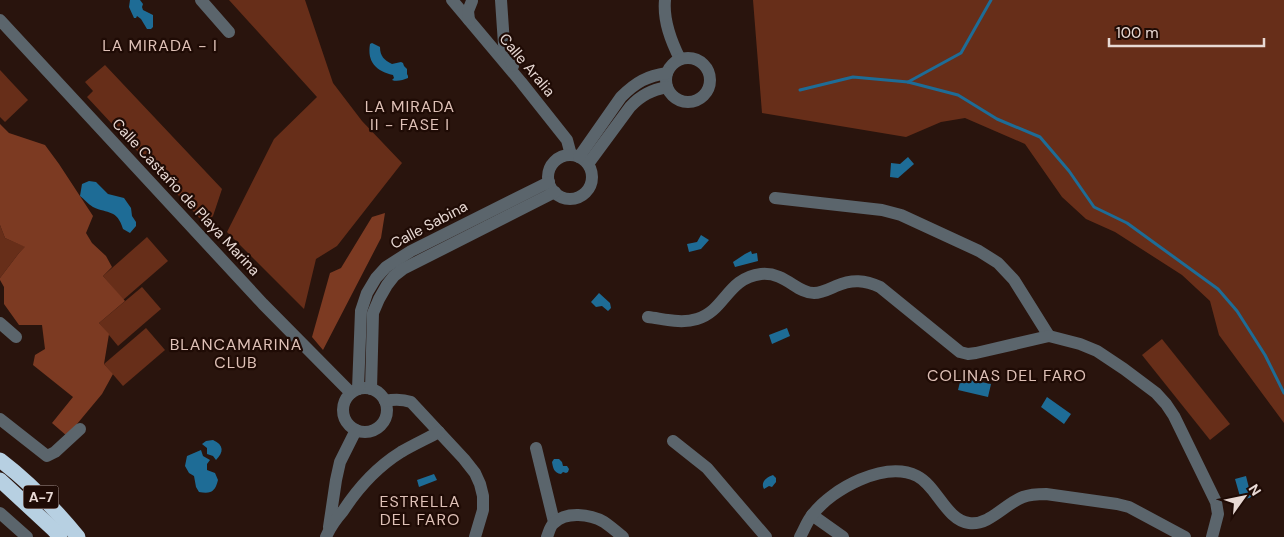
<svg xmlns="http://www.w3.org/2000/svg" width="1284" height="537" viewBox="0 0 1284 537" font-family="'DM Sans',sans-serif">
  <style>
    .green { fill: #672e19 }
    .forest { fill: #7c3a22 }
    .water { fill: #1e6c96 }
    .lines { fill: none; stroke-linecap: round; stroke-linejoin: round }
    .stream { stroke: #1e6c96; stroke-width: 3 }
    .minor { stroke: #5b656c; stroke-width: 12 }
    .highway { stroke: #b7d0e2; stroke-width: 15 }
    .labels { text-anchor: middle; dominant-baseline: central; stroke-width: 4.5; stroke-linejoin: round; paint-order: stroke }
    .shield { fill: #1f0b05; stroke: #ac9b96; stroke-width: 1 }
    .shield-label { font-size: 14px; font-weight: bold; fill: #e8d9d4 }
    .street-label { font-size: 15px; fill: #e8d9d4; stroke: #1f0b05 }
    .neighbourhood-label { font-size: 16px; letter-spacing: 1px; fill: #dfc1b7; stroke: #1f0b05 }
  </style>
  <rect width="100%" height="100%" fill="#29140d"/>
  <!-- green -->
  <g class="green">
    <polygon points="229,0 305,0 333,83 362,121 402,163 337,246 316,259 304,309 227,232 274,139 317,97"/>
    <polygon points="753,0 1284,0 1284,423 1219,335 1210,301 1182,275 1115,232 1086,219 1062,197 1025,144 965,118 941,122 906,137 762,113"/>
    <polygon points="105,65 222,189 213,216 205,224 87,97 93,91 85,82"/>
    <polygon points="0,70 28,100 5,122 0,117"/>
    <polygon points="0,225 5,238 26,247 19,253 0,278"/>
    <polygon points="147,237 168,261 123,300 103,276"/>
    <polygon points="142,287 161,309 118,346 99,323"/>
    <polygon points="146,328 165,350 123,386 104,364"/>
    <polygon points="1162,339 1230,424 1210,440 1142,355"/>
  </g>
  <!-- forest -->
  <g class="forest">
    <polygon points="0,124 9,133 45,145 59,164 93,216 86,233 92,243 106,256 112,267 103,276 125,301 99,323 109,334 104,364 113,374 102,394 67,436 52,423 73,397 33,365 35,355 45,349 42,325 19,325 4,304 4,287 0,280 0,278 19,253 25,247 5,238 0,225"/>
    <polygon points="385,213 381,238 323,350 312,337 330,273 341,268 372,217"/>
  </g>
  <!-- water -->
  <g class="water">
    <polygon points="130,0 140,0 143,4 142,7 143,10 153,15 153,27 151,29 147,29 141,19 137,16 136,18 134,18 129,7"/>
    <path d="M372 43 380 47C380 56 384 60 392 64L401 62 403 63 404 66 407 69V74L408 76V78C403 80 397 82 392 80L394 78 393 75C376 71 367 62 370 44Z"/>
    <polygon points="908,157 914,164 898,178 890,177 891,163 900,164"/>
    <path d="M89 181 96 182 108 194 124 198 131 208 132 216 136 222V226L130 233 123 229C117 209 108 214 93 207 88 204 84 199 80 196L82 184Z"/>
    <polygon points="701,235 709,240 701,249 689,252 687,244 697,242"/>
    <polygon points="751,251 752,254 757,253 758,261 735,267 733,262 745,254"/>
    <polygon points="599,293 610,303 611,308 608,311 602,306 596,307 591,302"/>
    <polygon points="787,328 790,336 772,344 769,335"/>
    <polygon points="961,378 991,384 988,397 958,390"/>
    <polygon points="1047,397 1071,414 1064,424 1041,407"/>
    <path d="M213 440C224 445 224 452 216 460L213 456 207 454V448L202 444 206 441Z"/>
    <path d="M201 450 203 456 210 460 207 464V470L215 473 218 480C215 492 211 494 199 492L196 487 194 476 189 473 185 466 187 456Z"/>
    <path d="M554 459H559L562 462 563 466H567L569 469 568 472 566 473 563 472 561 474C554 473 553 468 552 462Z"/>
    <polygon points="434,474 437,480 419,487 417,480"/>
    <path d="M773 475 776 478V482L772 487 769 486 764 489C760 482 767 477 773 475Z"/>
    <polygon points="1246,476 1250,492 1255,491 1257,496 1241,500 1235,479"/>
  </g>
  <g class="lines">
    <!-- stream -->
    <g class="stream">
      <polyline points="908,82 961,53 991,0"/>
      <polyline points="800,90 853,77 908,82 958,95 997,119 1040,137 1069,171 1094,207 1127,223 1218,289 1237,311 1265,355 1284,393"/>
    </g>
    <!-- minor -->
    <g class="minor">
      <polyline points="201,0 229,32"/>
      <polyline points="452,0 521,82 567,140 571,155"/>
      <polyline points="501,0 504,44 513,66"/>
      <path d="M665 0C663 21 671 41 680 59"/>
      <polyline points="0,20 263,304 351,393"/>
      <polyline points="469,20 468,11 472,1"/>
      <circle cx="688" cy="80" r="22"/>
      <circle cx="570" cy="177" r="22"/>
      <path d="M579 157 621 97C636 82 647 76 667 73"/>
      <path d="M588 164 630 107C641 95 652 90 667 87"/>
      <polyline points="775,198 882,210 901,215 979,251 998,263 1014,280 1049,336"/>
      <path d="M648 317C664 319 681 324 697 319 725 311 727 278 761 274 786 272 796 293 814 293 822 293 829 289 836 286 852 279 865 280 880 287L960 352 968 354 976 353 1049 336 1080 344 1097 351 1124 369 1156 393 1166 404 1174 416 1216 502 1218 514 1212 537"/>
      <polyline points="0,323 16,337"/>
      <circle cx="365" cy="410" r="22"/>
      <polyline points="358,389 361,311 367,293 376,278 386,267 411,251 549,182"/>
      <polyline points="371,389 373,313 379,299 387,285 394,276 403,269 555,192"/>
      <path d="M385 401C395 399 402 399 411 402L464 459 475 473 480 484 483 496V510L475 537"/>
      <polyline points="0,419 47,456 55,452 80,429"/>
      <polyline points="673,441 707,468 766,537"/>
      <polyline points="536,448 554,522"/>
      <polyline points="0,513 27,537"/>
      <polyline points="812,515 843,537"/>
      <polyline points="329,527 336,480 340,462 356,430"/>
      <path d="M326 537C330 527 336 519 343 511 358 488 377 467 401 452 413 445 426 439 439 432"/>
      <path d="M547 537C549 532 550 526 554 523 566 511 590 514 604 522 610 526 617 532 623 537"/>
      <path d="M800 537C804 530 807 521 813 514 832 489 885 460 917 476 937 486 946 520 969 523 989 526 1006 503 1023 497 1031 494 1038 494 1046 494L1117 504 1129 507 1185 537"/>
    </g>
    <!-- highway -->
    <g class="highway">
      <path d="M0 460C29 482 55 509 78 537"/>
      <polyline points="0,480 54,530 60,537"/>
    </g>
  </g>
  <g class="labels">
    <!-- shield labels -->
    <rect class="shield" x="23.5" y="485.5" width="35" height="23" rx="4"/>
    <g class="shield-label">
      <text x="41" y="497">A-7</text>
    </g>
    <!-- street labels -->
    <g class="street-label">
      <text transform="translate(527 65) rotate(50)">Calle Aralia</text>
      <text transform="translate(186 197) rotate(47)">Calle Castaño de Playa Marina</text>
      <text transform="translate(429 225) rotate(-28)">Calle Sabina</text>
    </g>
    <!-- neighbourhood labels -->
    <g class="neighbourhood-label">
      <text x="160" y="45">LA MIRADA - I</text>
      <text x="410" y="106">LA MIRADA<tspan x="410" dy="18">II - FASE I</tspan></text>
      <text x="236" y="344">BLANCAMARINA<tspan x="236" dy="18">CLUB</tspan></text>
      <text x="1007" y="375">COLINAS DEL FARO</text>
      <text x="420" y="501">ESTRELLA<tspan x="420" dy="18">DEL FARO</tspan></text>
    </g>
  </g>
  <!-- north arrow -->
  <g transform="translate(1244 497) rotate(57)" stroke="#1f0b05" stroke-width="4" paint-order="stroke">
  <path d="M0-4L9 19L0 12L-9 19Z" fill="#e8d9d4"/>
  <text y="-8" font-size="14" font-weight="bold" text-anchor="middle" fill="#e8d9d4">N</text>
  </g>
  <!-- scale -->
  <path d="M1109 38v8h155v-8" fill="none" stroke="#e8d9d4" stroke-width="2.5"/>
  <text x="1116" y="38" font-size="15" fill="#e8d9d4" stroke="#1f0b05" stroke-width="4" paint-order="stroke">100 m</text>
</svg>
